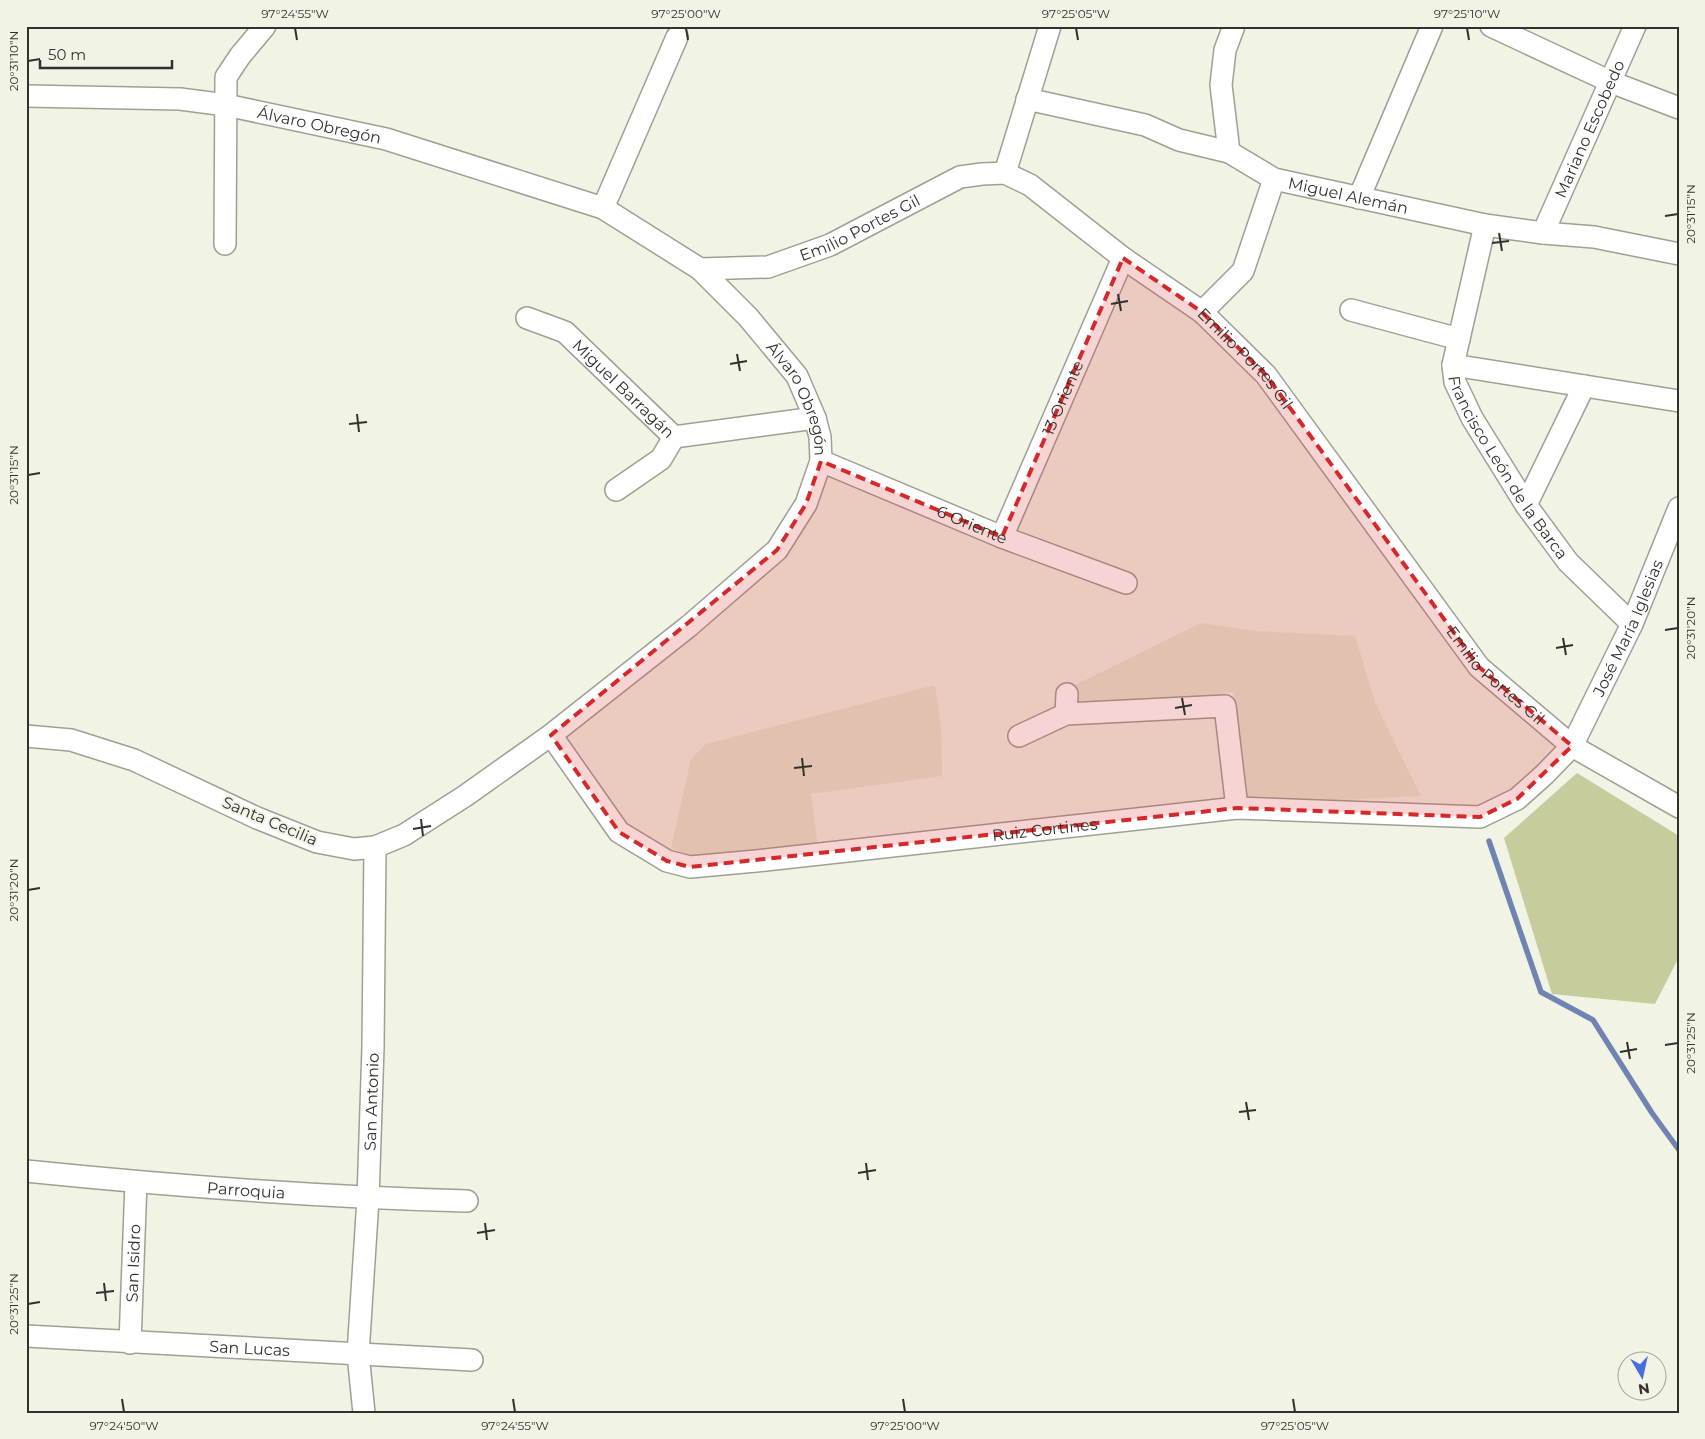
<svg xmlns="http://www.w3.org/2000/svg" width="1705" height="1439" viewBox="0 0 1705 1439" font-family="Montserrat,sans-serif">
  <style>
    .built { fill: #e6e8d3 }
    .green { fill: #c7cc9c }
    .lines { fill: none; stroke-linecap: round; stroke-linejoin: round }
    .stream { stroke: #7084b2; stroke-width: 5.5 }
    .minor-casing { stroke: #9fa094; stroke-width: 24 }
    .minor { stroke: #fff; stroke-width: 21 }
    .marked { fill: #d62828; fill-opacity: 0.2; stroke: #d62828; stroke-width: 4; stroke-dasharray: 10 6; stroke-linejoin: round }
    .ticks { fill: none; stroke: #32322d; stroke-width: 2 }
    .labels { text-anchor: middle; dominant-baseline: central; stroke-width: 4; stroke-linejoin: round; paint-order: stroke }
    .street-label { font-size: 16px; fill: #32322d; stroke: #f1f3e5 }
    .neatline { fill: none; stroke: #32322d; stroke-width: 2 }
    .ticks-label { font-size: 12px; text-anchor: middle; fill: #32322d }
  </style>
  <rect width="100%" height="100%" fill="#f1f3e5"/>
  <!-- built -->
  <g class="built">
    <polygon points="1201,623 1256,631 1355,636 1375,702 1421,796 1242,805 1234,692 1079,710 1073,686"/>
    <polygon points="935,685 941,727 942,776 811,794 818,847 692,856 671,848 691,759 706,744"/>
  </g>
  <!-- green -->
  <polygon class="green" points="1577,773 1676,834 1679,839 1679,957 1655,1004 1552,994 1504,838"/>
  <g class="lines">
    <!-- stream -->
    <polyline class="stream" points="1489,841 1541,992 1593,1020 1652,1113 1679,1150"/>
    <!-- minor casing -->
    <g class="minor-casing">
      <g id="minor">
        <polyline points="1491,26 1611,82 1679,108"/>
        <path id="s1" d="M26 96 180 99 226 105 386 139 603 208 700 269 748 317 797 376 815 418 820 437 821 461 806 504 777 550 689 626 551 735 465 796 404 835 375 847 354 849 317 842 257 818 134 760 71 740 26 736"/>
        <path id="s2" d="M1027 99 1145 125 1179 140 1229 152 1274 179 1485 225 1543 233 1594 237 1679 254"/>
        <polyline points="1229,152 1221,85 1225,50 1234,26"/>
        <polyline points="1005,173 1050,26"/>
        <polyline points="1359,198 1432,26"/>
        <polyline points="603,208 677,37"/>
        <path id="s3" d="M1485 225 1453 365 1455 382 1472 418 1526 505 1568 562 1632 624"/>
        <path id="s4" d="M1543 233 1635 26"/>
        <polyline points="225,244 226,77 240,56 265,26"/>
        <path id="s5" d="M700 269 768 267 830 245 960 177 982 174 1005 173 1030 185 1123 258 1202 312 1266 375 1479 667 1572 746 1679 807"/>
        <polyline points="1351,310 1459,339"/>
        <polyline points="1202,312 1243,271 1274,179"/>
        <path id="s6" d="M527 318 565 332 674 437"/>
        <polyline points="1453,365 1679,401"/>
        <polyline points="674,437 815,418"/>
        <path id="s7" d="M821 461 1002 537 1126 583"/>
        <polyline points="616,490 661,459 674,437"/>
        <polyline points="1526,505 1584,386"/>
        <path id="s8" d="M1002 537 1123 258"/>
        <polyline points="1066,714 1067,694"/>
        <path id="s9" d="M551 735 619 832 667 861 690 867 756 861 1237 808 1480 817 1517 799 1545 774 1572 746 1632 624 1679 508"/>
        <polyline points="1019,736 1066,714 1225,706 1237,808"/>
        <path id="s10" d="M26 1171C173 1186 320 1197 467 1201"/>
        <path id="s11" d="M26 1336 472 1360"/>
        <path id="s12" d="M130 1343 136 1182"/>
        <path id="s13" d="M364 1413 358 1354 368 1199 373 1047 375 847"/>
      </g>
    </g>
    <!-- minor -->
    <use href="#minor" class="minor"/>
  </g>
  <!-- marked area -->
  <path class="marked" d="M1123 258 1202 312 1266 375 1479 667 1572 746 1517 799 1480 817 1237 808 690 867 667 861 619 832 551 735 777 550 806 504 821 461 1002 537Z"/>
  <!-- ticks -->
  <path class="ticks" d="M295 28 297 40M686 28 688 40M1076 28 1078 40M1467 28 1469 40M28 61 40 59M1665 216 1678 214M1499 233 1502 251M1492 243 1509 241M1118 294 1121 311M1111 304 1128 301M737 354 740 371M730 364 747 361M357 414 359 432M349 424 367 422M28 475 40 473M1665 630 1678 628M1563 638 1566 655M1556 648 1573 645M1182 698 1185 715M1175 708 1192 705M802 758 804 776M794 768 812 766M421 819 423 836M413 829 431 826M28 890 40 888M1627 1042 1630 1059M1665 1045 1678 1043M1620 1052 1637 1049M1246 1102 1249 1120M1239 1112 1256 1110M866 1163 868 1180M858 1173 876 1170M485 1223 487 1240M477 1233 495 1230M104 1283 106 1301M96 1293 114 1291M28 1304 40 1302M122 1399 124 1412M513 1399 515 1412M903 1399 905 1412M1293 1399 1295 1412"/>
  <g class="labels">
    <!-- street labels -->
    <g class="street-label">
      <text stroke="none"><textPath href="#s1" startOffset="296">Álvaro Obregón</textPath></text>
      <text stroke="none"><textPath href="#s4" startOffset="114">Mariano Escobedo</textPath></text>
      <text stroke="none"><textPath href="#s2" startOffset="338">Miguel Alemán</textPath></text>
      <text stroke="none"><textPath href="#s5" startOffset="168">Emilio Portes Gil</textPath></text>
      <text stroke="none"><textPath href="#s5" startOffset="631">Emilio Portes Gil</textPath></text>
      <text stroke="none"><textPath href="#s6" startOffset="122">Miguel Barragán</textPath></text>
      <text stroke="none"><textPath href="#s8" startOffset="152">13 Oriente</textPath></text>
      <text stroke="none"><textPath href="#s1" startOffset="872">Álvaro Obregón</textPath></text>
      <text stroke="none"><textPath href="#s3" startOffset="261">Francisco León de la Barca</textPath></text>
      <text stroke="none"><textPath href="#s7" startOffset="164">6 Oriente</textPath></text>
      <text stroke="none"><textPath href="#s9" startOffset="1240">José María Iglesias</textPath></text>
      <text stroke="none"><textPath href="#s5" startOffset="1036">Emilio Portes Gil</textPath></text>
      <text transform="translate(270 821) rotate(23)">Santa Cecilia</text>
      <text stroke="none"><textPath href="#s9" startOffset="555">Ruiz Cortines</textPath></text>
      <text stroke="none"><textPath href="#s13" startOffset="312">San Antonio</textPath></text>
      <text stroke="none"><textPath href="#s10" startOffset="221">Parroquia</textPath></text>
      <text stroke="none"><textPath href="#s12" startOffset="80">San Isidro</textPath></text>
      <text stroke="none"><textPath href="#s11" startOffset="224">San Lucas</textPath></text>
    </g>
  </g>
  <!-- border -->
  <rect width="1705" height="1439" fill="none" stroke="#f1f3e5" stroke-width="55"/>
  <!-- north arrow -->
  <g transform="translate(1642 1376) rotate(171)"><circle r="24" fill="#f1f3e5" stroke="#a5a69b"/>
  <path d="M0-4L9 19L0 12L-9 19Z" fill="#476ddf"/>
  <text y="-8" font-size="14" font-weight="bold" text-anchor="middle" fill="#32322d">N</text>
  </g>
  <!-- scale -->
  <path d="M40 60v8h132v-8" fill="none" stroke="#32322d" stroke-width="2.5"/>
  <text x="48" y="60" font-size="15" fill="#32322d" stroke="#f1f3e5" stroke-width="4" paint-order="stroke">50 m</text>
  <rect x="28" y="28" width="1650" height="1384" class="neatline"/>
  <g class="ticks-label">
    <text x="295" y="18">97°24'55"W</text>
    <text x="686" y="18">97°25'00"W</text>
    <text x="1076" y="18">97°25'05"W</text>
    <text x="1467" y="18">97°25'10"W</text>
    <text transform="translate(14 61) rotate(-90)" y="4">20°31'10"N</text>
    <text transform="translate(1691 214) rotate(-90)" y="4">20°31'15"N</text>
    <text transform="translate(14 475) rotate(-90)" y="4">20°31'15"N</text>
    <text transform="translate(1691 628) rotate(-90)" y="4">20°31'20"N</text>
    <text transform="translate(14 890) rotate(-90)" y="4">20°31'20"N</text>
    <text transform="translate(1691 1043) rotate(-90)" y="4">20°31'25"N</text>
    <text transform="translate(14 1304) rotate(-90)" y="4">20°31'25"N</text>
    <text x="124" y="1430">97°24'50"W</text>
    <text x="515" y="1430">97°24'55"W</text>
    <text x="905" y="1430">97°25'00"W</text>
    <text x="1295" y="1430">97°25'05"W</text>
  </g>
</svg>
